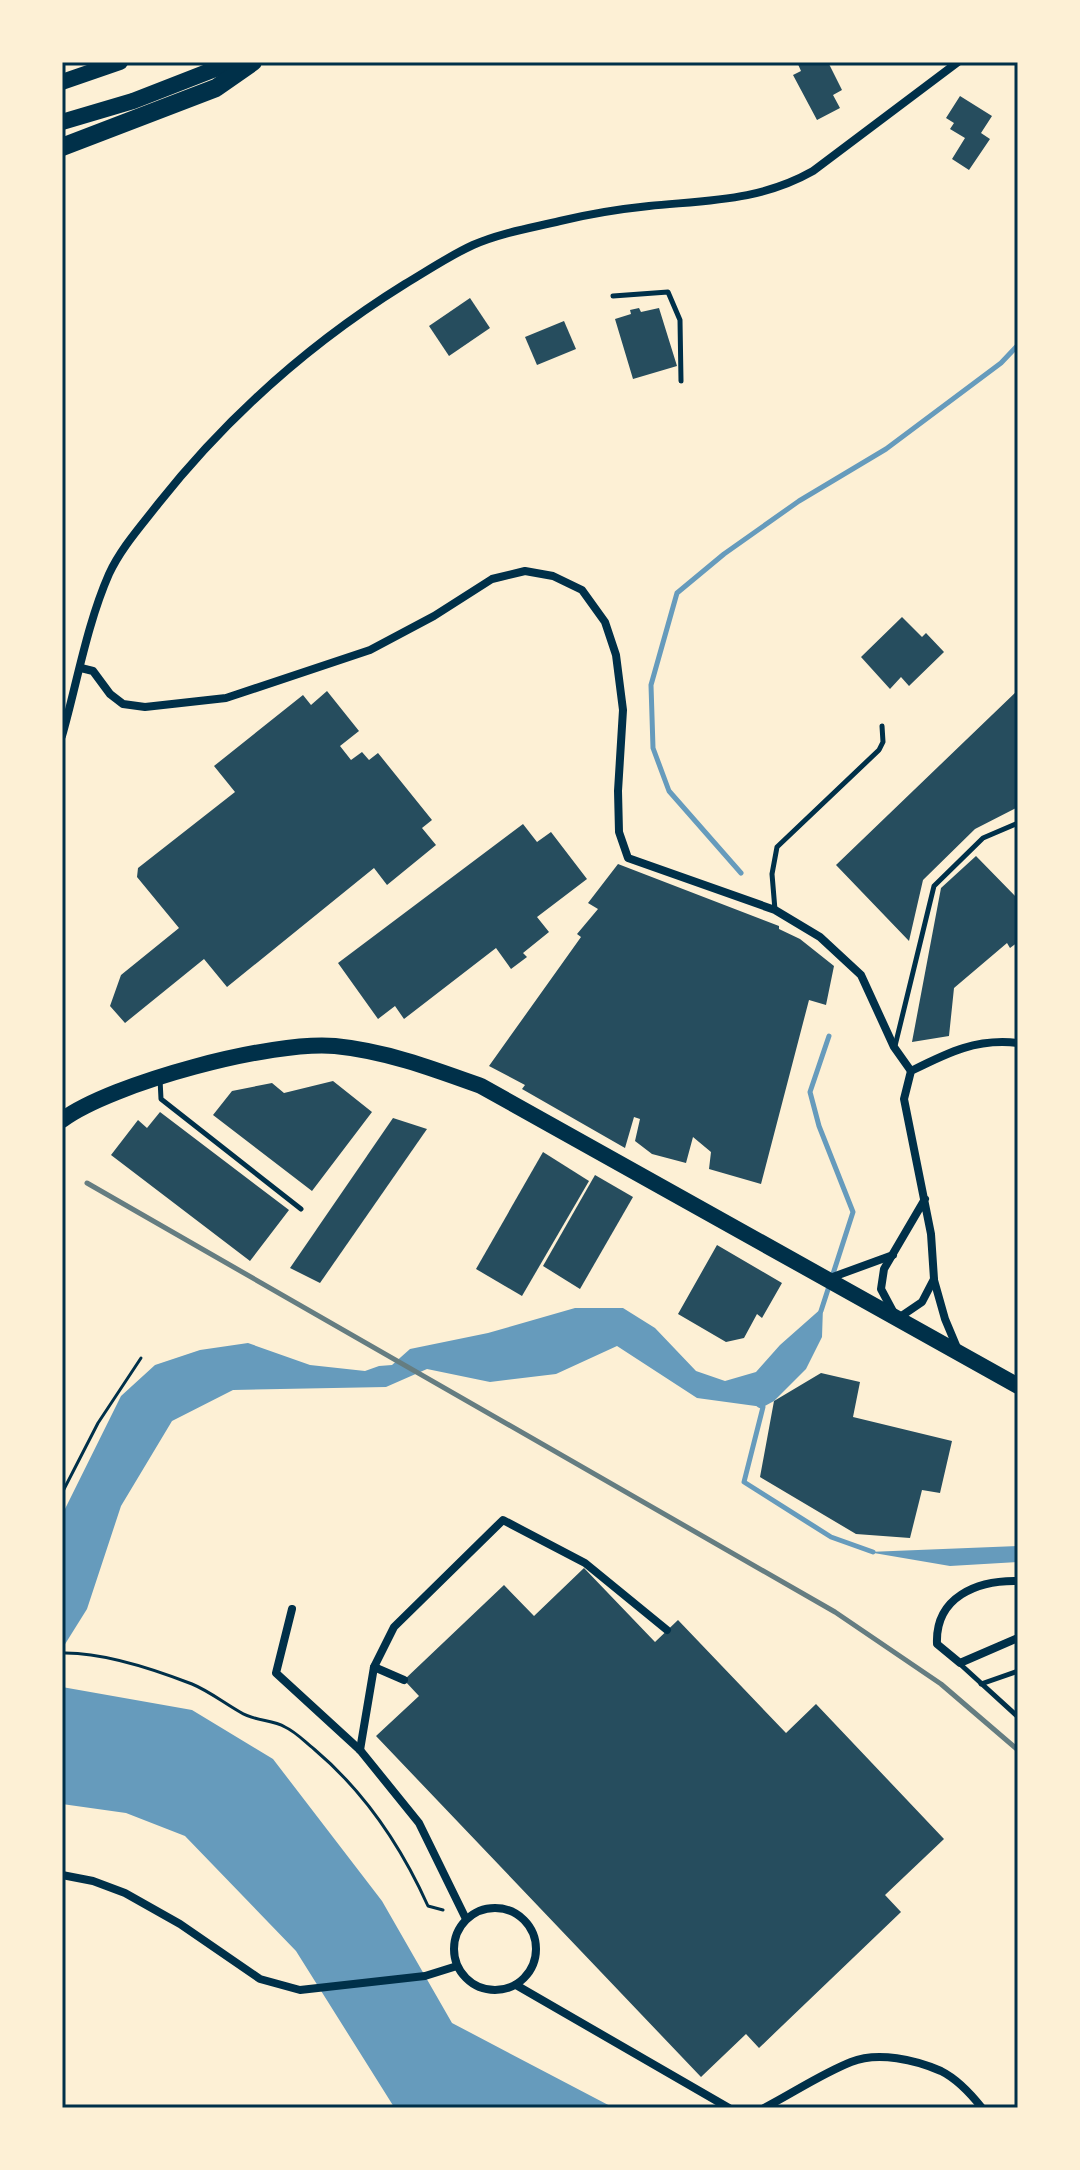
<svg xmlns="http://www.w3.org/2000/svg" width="1080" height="2170" viewBox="0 0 1080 2170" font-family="Jost,sans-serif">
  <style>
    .water { fill: #669bbc }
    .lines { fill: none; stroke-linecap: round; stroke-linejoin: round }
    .stream { stroke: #669bbc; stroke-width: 5 }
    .building { fill: #264d5e }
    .path { stroke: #003049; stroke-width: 3 }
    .service { stroke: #003049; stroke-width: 5 }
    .minor { stroke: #003049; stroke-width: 8 }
    .primary { stroke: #003049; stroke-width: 16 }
    .trunk { stroke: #003049; stroke-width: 16 }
    .motorway { stroke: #003049; stroke-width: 18 }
    .rail { stroke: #657d81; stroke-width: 5 }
    .neatline { fill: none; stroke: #003049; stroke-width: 3 }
  </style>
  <rect width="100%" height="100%" fill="#fdf0d5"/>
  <!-- water -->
  <g class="water">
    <polygon points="823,1307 822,1337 806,1369 774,1401 763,1407 697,1398 617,1346 556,1374 490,1382 427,1369 386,1387 233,1390 172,1421 121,1506 87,1609 62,1649 62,1515 121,1396 155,1365 200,1350 248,1343 310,1365 365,1371 379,1366 392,1365 410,1349 488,1333 575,1308 623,1308 655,1328 696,1371 725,1381 756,1372 780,1345"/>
    <polygon points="1018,1546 1018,1562 950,1566 868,1552"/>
    <polygon points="62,1687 192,1710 273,1759 382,1901 452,2023 614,2108 394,2107 296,1951 185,1836 126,1813 62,1804"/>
  </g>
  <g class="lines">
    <!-- stream -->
    <g class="stream">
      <polyline points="741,873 669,791 653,748 651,685 677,593 724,554 799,501 886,449 1001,363 1018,345"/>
      <polyline points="821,1311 853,1212 819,1126 810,1092 829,1036"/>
      <polyline points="759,1405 763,1407 744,1482 831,1537 873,1552"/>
    </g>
  </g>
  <!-- building -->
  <g class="building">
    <polygon points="797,62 828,62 842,90 833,95 840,108 817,120 793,75 801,71"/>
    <polygon points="960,96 992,116 981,133 990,139 969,170 952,159 965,138 950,129 954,123 946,118"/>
    <polygon points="470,298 490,328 449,356 429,326"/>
    <polygon points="639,308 641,312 659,308 677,366 633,379 615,319 631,314 630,310"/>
    <polygon points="564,321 576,349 537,365 525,337"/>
    <polygon points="902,617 922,637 926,633 944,652 909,686 901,677 890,689 861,657"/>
    <polygon points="1018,690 1018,807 975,829 923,880 909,941 836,865"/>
    <polygon points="327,691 359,731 340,746 351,760 362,752 369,760 378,753 432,820 422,828 436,845 387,885 374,868 227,987 204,959 125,1023 110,1006 121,975 179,928 137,877 138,868 235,792 214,766 303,695 311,705"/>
    <polygon points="523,824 537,842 551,832 587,879 537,917 549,932 523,953 527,957 511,969 496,948 404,1019 395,1006 378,1019 338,963"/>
    <polygon points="976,856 1018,899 1018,942 1010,948 1007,943 954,988 949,1036 912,1042 941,888"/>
    <polygon points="618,864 779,926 779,929 800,939 834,966 826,1005 809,1000 761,1184 709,1169 711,1152 693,1137 686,1163 652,1154 635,1141 640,1119 634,1117 625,1148 522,1089 525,1085 489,1066 581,937 577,934 598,909 588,903"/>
    <polygon points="333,1081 372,1112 312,1191 213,1115 232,1091 272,1083 284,1093"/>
    <polygon points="160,1112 289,1210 250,1261 111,1155 138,1120 147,1128"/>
    <polygon points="393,1118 427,1129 320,1283 290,1268"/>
    <polygon points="543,1152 589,1181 522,1296 476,1269"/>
    <polygon points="595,1175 633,1197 580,1289 543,1266"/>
    <polygon points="717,1245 782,1283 762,1318 757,1314 744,1338 726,1342 678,1314"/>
    <polygon points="821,1373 860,1382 853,1417 952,1441 940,1493 922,1490 910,1538 856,1534 760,1477 774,1401"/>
    <polygon points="584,1568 655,1642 678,1620 786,1733 816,1704 944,1839 885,1895 901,1912 759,2048 746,2034 701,2077 376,1736 419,1696 404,1680 504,1585 534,1616"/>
  </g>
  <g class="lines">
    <!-- path -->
    <g class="path">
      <polyline points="62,1493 98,1423 141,1358"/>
      <path d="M62 1653C101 1652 156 1670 192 1684 209 1691 224 1703 240 1712 256 1722 272 1719 285 1727 296 1732 305 1742 314 1749 365 1792 401 1846 428 1906L443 1910"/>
    </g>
    <!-- service -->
    <g class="service">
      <polyline points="613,296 668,292 680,320 681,381"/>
      <polyline points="775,910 772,874 777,847 879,750 883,742 882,726"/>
      <polyline points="895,1046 934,886 983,838 1018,823"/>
      <polyline points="160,1079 161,1099 301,1209"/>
      <polyline points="960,1664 1018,1717"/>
      <polyline points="981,1684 1018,1671"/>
    </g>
    <!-- minor -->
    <g class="minor">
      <polyline points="81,668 93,671 110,694 123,704 145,707 226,698 370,650 434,616 492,579 525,571 553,576 582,590 605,622 616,655 623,710 618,791 619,832 628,858 775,910 820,937 861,975 894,1047 911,1071"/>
      <path d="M62 736C77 683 87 624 109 574 121 548 141 526 158 504 227 417 310 343 405 284 427 271 449 256 473 245 500 233 531 228 560 221 589 214 620 209 649 206 709 200 760 201 813 171L958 62"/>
      <path d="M925 1199 884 1269 881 1289 897 1319 922 1302 934 1279 931 1234 904 1099 911 1071C947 1053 976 1038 1018 1043"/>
      <polyline points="830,1278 893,1255"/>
      <polyline points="934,1280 945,1319 958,1350"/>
      <path d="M1018 1581C977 1580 935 1597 937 1644L960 1663 1018 1638"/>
      <polyline points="292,1609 276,1673 360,1750 419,1823 466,1919"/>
      <polyline points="374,1667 404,1680"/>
      <polyline points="360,1750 374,1667 394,1627 503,1520 585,1563 667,1630"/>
      <polyline points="62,1875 93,1881 125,1893 180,1924 260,1979 300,1990 425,1976 457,1966"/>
      <circle cx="495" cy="1949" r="41"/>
      <polyline points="516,1985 729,2108"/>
      <path d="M764 2108C793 2093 821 2074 851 2062 878 2051 916 2060 941 2071 957 2079 971 2094 982 2108"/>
    </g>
    <!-- primary -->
    <path class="primary" d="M62 1120C112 1083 273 1040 335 1046 386 1051 434 1069 481 1086L1018 1386"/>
    <!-- trunk -->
    <g class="trunk">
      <polyline points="62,82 120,62"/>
      <polyline points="62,122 133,101 233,62"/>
    </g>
    <!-- motorway -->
    <polyline class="motorway" points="62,147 216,88 253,62"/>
    <!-- rail -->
    <polyline class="rail" points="87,1183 835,1612 941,1684 1018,1750"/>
  </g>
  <!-- border -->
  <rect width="1080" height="2170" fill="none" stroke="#fdf0d5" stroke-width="128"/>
  <rect x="64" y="64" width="952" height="2042" class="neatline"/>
</svg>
